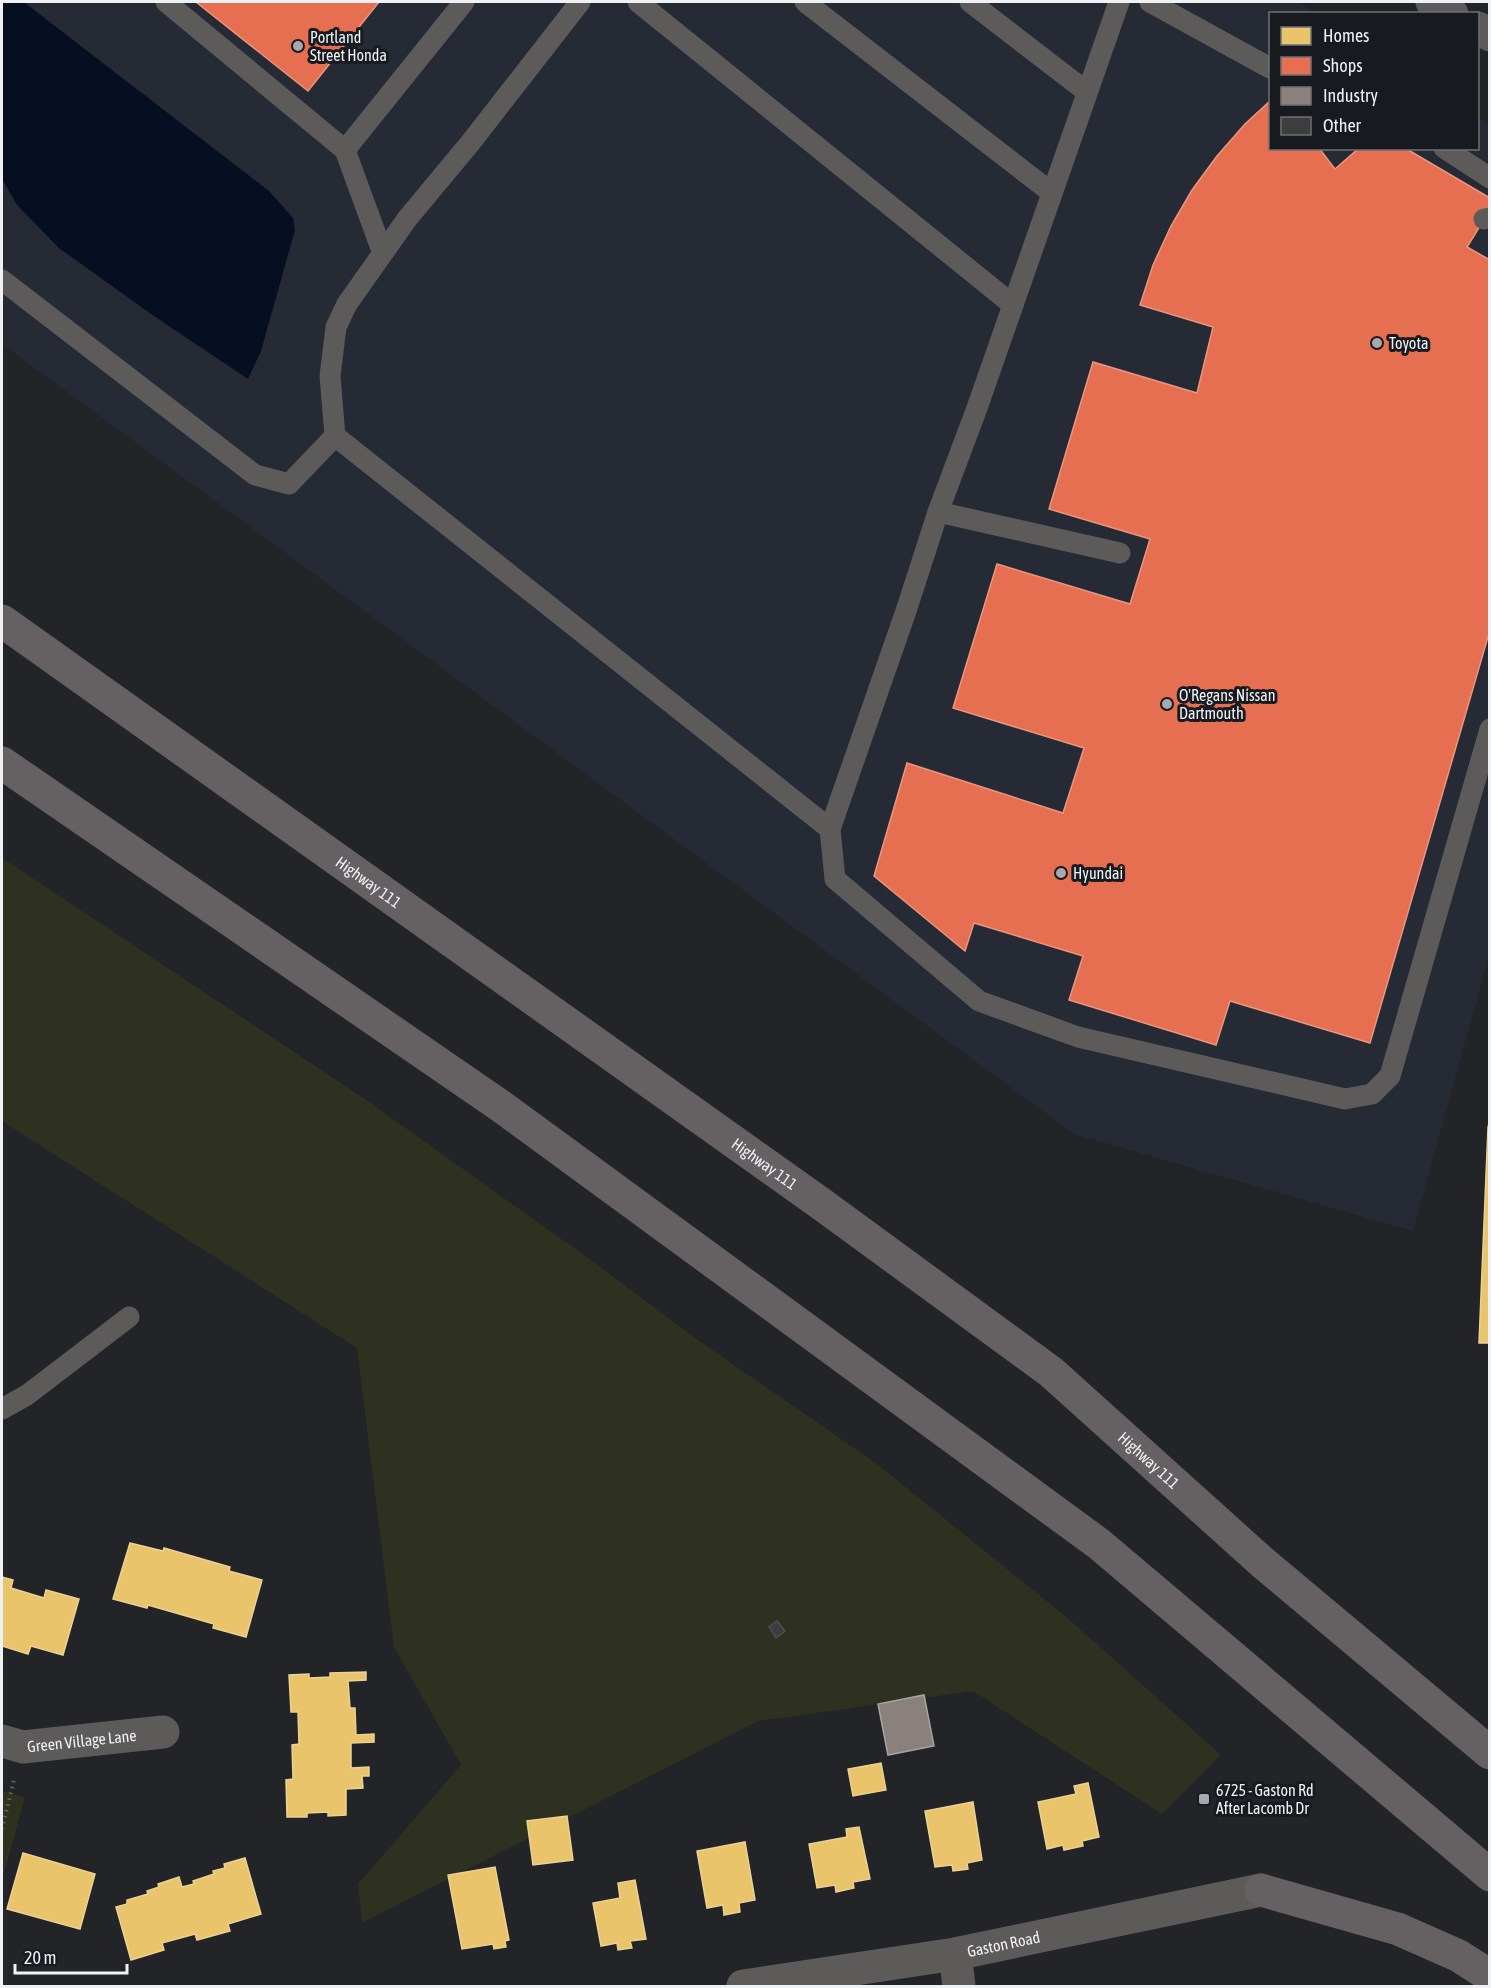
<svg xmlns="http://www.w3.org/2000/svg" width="1491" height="1988" viewBox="0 0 1491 1988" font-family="'Asap Condensed',sans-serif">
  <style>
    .built { fill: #252a34 }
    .green { fill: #2e311f }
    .water { fill: #060e22 }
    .homes { fill: #e9c46a; stroke: #ebd294; stroke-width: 1.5 }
    .shops { fill: #e76f51; stroke: #e99682; stroke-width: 1.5 }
    .industry { fill: #8a817c; stroke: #a8a3a0; stroke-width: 1.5 }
    .building { fill: #3d3c3f; stroke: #4e4e50; stroke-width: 1.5 }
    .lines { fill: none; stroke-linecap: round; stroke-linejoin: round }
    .path { stroke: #646363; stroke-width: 4; stroke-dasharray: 1.5 4.5; stroke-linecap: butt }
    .service { stroke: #5d5a5a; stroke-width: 21 }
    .minor { stroke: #5d5a5a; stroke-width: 33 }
    .tertiary { stroke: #5d5a5a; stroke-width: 33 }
    .motorway { stroke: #656062; stroke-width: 33 }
    .poi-dot { fill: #a7a9ad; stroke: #171a1f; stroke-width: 2 }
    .labels { text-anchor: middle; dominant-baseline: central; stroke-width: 6; stroke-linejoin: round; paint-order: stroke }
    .poi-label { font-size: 16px; fill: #eff1f5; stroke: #171a1f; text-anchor: start }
    .street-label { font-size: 16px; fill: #eff1f5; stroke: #171a1f }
  </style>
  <rect width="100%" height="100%" fill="#222427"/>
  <!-- built -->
  <polygon class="built" points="2,2 1299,2 1315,13 1270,14 1270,148 1478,148 1478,118 1489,125 1489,956 1413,1231 1074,1134 2,344"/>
  <!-- green -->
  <g class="green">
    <polygon points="2,858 365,1099 588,1258 698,1340 877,1464 1070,1620 1221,1755 1162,1814 973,1691 758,1721 362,1923 358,1884 461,1765 394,1647 357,1348 2,1121"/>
    <polygon points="2,1791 25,1797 2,1881"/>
  </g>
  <!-- water -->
  <polygon class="water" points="2,2 25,3 269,191 293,218 295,230 261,351 248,379 151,314 59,248 17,205 2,179"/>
  <!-- homes -->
  <g class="homes">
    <polygon points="1490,1120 1490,1343 1479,1343 1488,1127"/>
    <polygon points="130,1543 163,1551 164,1548 230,1567 229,1571 262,1580 246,1637 213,1628 214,1624 148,1605 147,1608 113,1599"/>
    <polygon points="2,1577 13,1580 11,1588 44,1598 46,1590 79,1599 63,1655 31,1646 28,1654 2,1646"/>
    <polygon points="366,1672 366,1680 348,1681 350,1708 355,1708 356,1735 374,1734 374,1742 351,1743 351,1768 369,1767 369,1776 362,1776 363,1788 346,1789 346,1815 328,1816 328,1812 307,1813 307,1817 287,1817 286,1780 293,1779 292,1745 299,1744 298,1712 291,1712 289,1675 309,1674 309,1678 330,1677 330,1673"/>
    <polygon points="881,1763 886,1790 853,1796 848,1769"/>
    <polygon points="1088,1783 1099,1837 1082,1841 1083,1846 1064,1850 1063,1845 1047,1849 1038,1802 1076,1794 1074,1786"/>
    <polygon points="973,1802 982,1860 967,1863 968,1869 953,1871 952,1865 935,1867 925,1811"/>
    <polygon points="567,1816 573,1860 533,1865 527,1821"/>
    <polygon points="859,1827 870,1879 853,1882 854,1888 836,1892 835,1885 817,1888 809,1844 847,1837 846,1829"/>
    <polygon points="745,1842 755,1900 739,1903 740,1912 724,1915 723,1905 707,1908 697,1851"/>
    <polygon points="23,1853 95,1874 80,1929 7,1909"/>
    <polygon points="245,1858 261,1914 228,1924 230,1931 197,1940 195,1934 162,1943 164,1950 131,1960 116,1907 127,1904 127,1900 148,1894 147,1891 159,1887 158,1884 179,1877 182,1887 194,1884 193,1881 214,1874 213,1871 225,1868 224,1864"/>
    <polygon points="495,1867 509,1940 505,1941 506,1947 494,1949 493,1944 462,1949 448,1875"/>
    <polygon points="635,1880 646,1939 630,1941 632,1948 618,1950 617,1943 601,1946 593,1903 620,1898 618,1883"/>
  </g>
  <!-- shops -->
  <g class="shops">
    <polygon points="196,2 379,2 308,91"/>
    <polygon points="1270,101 1270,148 1319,148 1335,169 1359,148 1405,148 1490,198 1490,210 1467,247 1490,260 1490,630 1370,1043 1230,1001 1216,1045 1069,1000 1083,956 974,923 965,951 874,876 907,763 1063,813 1084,748 953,708 997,564 1130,604 1150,539 1049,509 1093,362 1197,393 1213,327 1140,305 1153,265 1171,226 1192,190 1217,156 1245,124"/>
  </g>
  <!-- industry -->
  <polygon class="industry" points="924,1695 934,1746 888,1755 878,1704"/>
  <!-- building -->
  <polygon class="building" points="777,1621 785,1631 776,1638 769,1627"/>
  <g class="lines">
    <!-- path -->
    <polyline class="path" points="2,1829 14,1780"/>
    <!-- service -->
    <g class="service">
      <polyline points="166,2 345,150"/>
      <polyline points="580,2 471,142 407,219 347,304 336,327 330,376 335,436 830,829"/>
      <polyline points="638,2 1013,305"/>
      <polyline points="805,2 1052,193"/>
      <polyline points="970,2 1087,92"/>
      <polyline points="1119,2 977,408 938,512 906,611 830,829 835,879 979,1001 1078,1037 1345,1099 1372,1094 1390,1076 1490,729"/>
      <polyline points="1150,2 1270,68"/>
      <polyline points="1444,148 1490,178"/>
      <polyline points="1484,219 1490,218"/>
      <polyline points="382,251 345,150 464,2"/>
      <polyline points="2,280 255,475 289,484 335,436"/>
      <polyline points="938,512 1120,553"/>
      <polyline points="2,1409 27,1395 129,1317"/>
    </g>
    <!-- minor -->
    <g class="minor">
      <path id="s1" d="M2 1741 23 1747 163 1732"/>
      <polyline points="955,1954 959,1986"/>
      <path id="s2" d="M743 1986 955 1954 1261 1890"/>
    </g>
    <!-- tertiary -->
    <g class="tertiary">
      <polyline points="1432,2 1452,14"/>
      <polyline points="1478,28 1490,35"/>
    </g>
    <!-- motorway -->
    <g class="motorway">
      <path id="s3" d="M2 621 820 1203 1051 1372 1262 1562 1490 1753"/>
      <polyline points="2,763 502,1107 1099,1544 1490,1875"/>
      <polyline points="1261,1890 1398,1929 1459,1956 1490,1976"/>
    </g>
  </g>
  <!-- markers -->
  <g class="poi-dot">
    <circle cx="298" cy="46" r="6"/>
    <circle cx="1377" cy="343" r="6"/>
    <circle cx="1167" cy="704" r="6"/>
    <circle cx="1061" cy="873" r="6"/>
    <rect x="1198" y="1793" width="12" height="12" rx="3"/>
  </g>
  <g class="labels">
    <!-- poi labels -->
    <g class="poi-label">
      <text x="310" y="37">Portland<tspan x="310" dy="18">Street Honda</tspan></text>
      <text x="1389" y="343">Toyota</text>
      <text x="1179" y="695">O'Regans Nissan<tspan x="1179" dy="18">Dartmouth</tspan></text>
      <text x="1073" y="873">Hyundai</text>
      <text x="1216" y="1790">6725 - Gaston Rd<tspan x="1216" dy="18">After Lacomb Dr</tspan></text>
    </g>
    <!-- street labels -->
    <g class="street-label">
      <text stroke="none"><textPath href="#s3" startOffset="450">Highway 111</textPath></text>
      <text stroke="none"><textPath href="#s3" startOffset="936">Highway 111</textPath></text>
      <text stroke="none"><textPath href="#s3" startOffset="1422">Highway 111</textPath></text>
      <text stroke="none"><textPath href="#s1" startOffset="81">Green Village Lane</textPath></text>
      <text stroke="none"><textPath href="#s2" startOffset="264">Gaston Road</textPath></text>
    </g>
  </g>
  <!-- border -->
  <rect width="1491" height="1988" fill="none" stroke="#eff1f5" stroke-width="6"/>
  <!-- legend -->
  <rect x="1269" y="12" width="210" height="138" fill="#171a1f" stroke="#6d7075" stroke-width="1.5"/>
  <rect x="1281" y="27" width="30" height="18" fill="#e9c46a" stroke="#6d7075" stroke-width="1.5"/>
  <text x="1323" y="42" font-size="18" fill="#eff1f5">Homes</text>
  <rect x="1281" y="57" width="30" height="18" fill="#e76f51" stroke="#6d7075" stroke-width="1.5"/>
  <text x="1323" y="72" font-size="18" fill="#eff1f5">Shops</text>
  <rect x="1281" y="87" width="30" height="18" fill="#8a817c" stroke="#6d7075" stroke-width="1.5"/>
  <text x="1323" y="102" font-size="18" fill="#eff1f5">Industry</text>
  <rect x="1281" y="117" width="30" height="18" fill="#3d3c3f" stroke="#6d7075" stroke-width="1.5"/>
  <text x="1323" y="132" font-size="18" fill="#eff1f5">Other</text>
  <!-- scale -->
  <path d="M15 1964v9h112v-9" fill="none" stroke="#eff1f5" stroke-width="3"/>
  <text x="24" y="1964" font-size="18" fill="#eff1f5" stroke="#171a1f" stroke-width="4.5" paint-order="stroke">20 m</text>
</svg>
